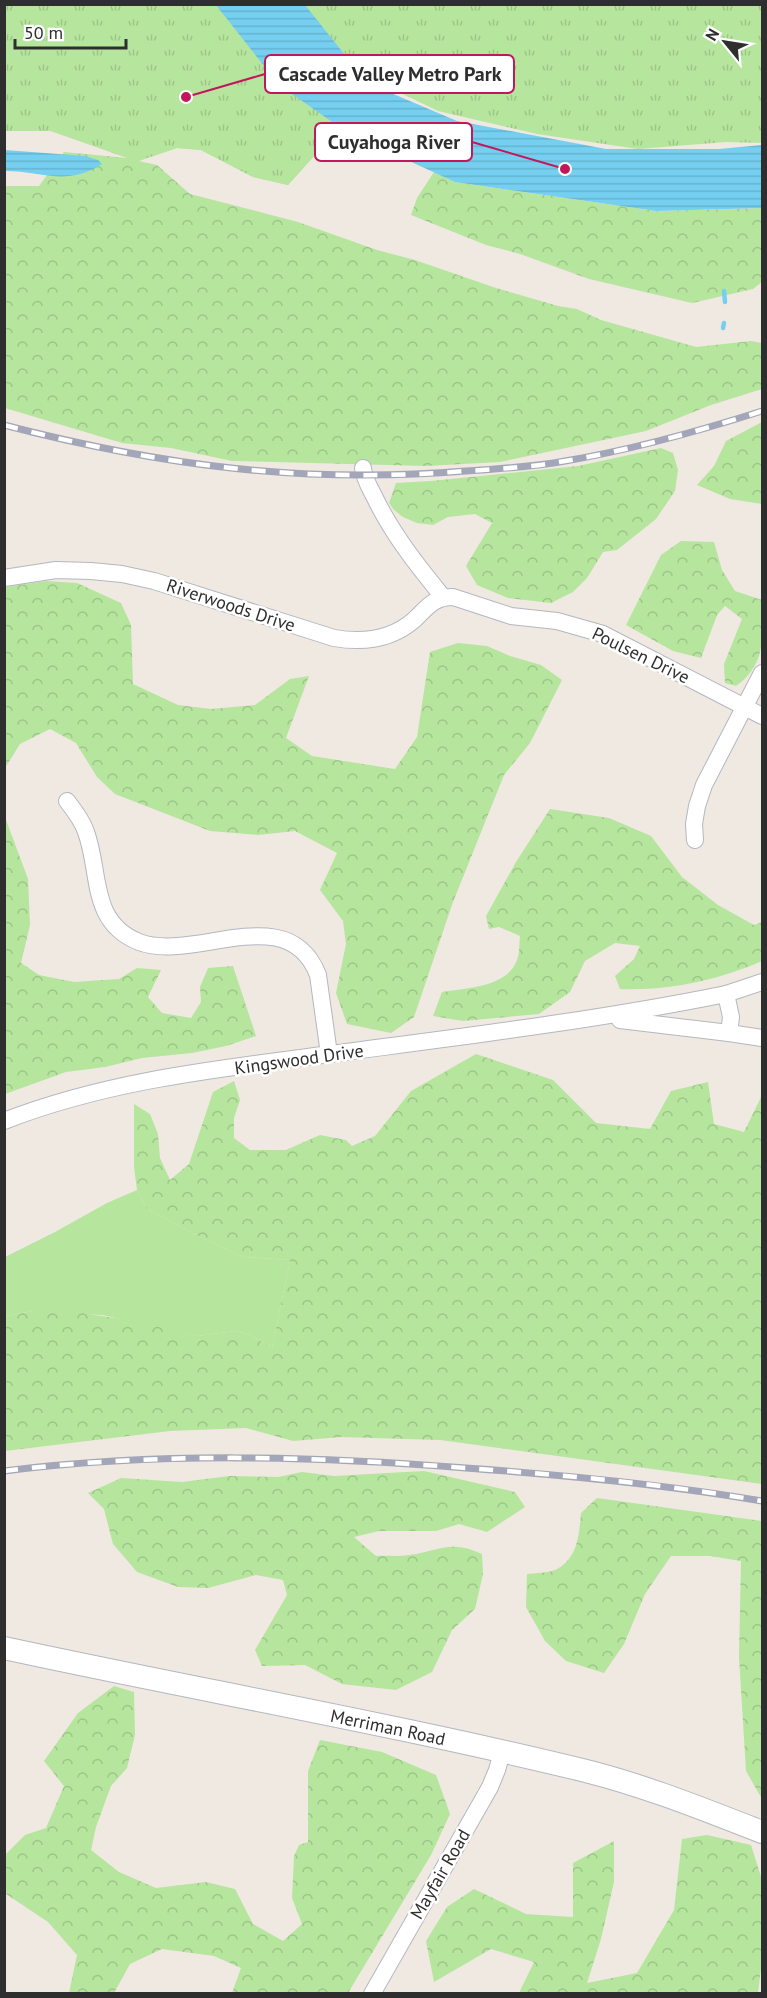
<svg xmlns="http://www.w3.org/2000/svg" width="767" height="1998" viewBox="0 0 767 1998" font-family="'PT Sans',sans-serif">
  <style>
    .grass { fill: #b6e59e }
    .forest { fill: url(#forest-crowns) }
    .park { fill: url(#park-tufts) }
    .water { fill: url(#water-rules) }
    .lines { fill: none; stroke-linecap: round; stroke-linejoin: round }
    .stream { stroke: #75cff0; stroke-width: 4.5 }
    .minor-casing { stroke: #b4b7c1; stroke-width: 18 }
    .secondary-casing { stroke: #b4b7c1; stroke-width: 24 }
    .minor { stroke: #fff; stroke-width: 16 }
    .secondary { stroke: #fff; stroke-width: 22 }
    .rail-casing { stroke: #a3a6b8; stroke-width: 7 }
    .rail { stroke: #fff; stroke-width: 4.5; stroke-dasharray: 14; stroke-linecap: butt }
    .labels { text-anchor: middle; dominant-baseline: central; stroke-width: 5; stroke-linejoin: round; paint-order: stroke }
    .street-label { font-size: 18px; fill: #2e2e2e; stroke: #fff }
    .leader { fill: none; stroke: #c2185b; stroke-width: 2 }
    .callout-dot { fill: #c2185b; stroke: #fff; stroke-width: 2 }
    .callout { fill: #fff; stroke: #c2185b; stroke-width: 2 }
    .callout-label { font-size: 20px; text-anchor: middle; font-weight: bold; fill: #2e2e2e }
  </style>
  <defs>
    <pattern id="forest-crowns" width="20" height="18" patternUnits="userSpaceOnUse" patternTransform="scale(1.5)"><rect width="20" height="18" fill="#b6e59e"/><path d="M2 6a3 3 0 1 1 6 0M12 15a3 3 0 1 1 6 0" fill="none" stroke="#9dc588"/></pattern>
    <pattern id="park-tufts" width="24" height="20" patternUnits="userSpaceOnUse" patternTransform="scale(1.5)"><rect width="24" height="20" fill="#b6e59e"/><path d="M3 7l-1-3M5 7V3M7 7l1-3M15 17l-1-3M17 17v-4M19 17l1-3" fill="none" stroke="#9dc588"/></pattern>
    <pattern id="water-rules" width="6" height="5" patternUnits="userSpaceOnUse" patternTransform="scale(1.5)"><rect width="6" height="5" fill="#75cff0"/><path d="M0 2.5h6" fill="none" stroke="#66b2ce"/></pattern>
  </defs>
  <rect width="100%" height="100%" fill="#efe9e1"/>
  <!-- grass -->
  <polygon class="grass" points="137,1190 147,1209 198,1236 243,1257 290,1260 272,1348 250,1335 235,1331 198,1336 102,1315 34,1311 5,1316 5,1257 55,1232 107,1203"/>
  <!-- forest -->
  <g class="forest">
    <polygon points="280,85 340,127 288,185 253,177 201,150 177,148 139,161 157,165 190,194 298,222 377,250 415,260 496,288 558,306 577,309 601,320 696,347 751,341 762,343 762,389 711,405 646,431 500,462 426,466 232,461 171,448 122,443 5,408 5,186 39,186 64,152 127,158 51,131 5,131 4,104"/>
    <polygon points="434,172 455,182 656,211 762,208 762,282 753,289 692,303 589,279 520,254 486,245 411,215 417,198"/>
    <polygon points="762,422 762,504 730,499 697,485 714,466 726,441"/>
    <polygon points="661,448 673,453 678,470 675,491 656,519 617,550 603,552 587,578 573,592 551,603 508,598 477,585 466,566 492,523 475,514 448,517 433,525 417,523 403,517 394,510 389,503 396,483 431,481 578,466"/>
    <path d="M681 541 714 542 722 570 735 591 762 600C763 635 767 664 736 686L725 683 724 664 742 619 725 606 717 615 701 658 673 651 626 625 661 555Z"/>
    <polygon points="46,581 77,583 121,603 131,625 133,684 178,705 211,709 255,705 290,679 309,676 286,738 312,756 395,769 417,737 430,652 458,643 487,646 510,656 541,665 562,680 530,743 504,775 453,902 414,1017 391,1033 347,1024 336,993 346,944 343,921 320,890 337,853 295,831 258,835 210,831 115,794 97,777 76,743 50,729 20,744 5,768 5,587"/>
    <path d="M550 809 609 818 651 836 682 877 718 905 754 925 762 922V961C719 980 668 991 620 989L615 976 634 959 640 946 615 943 585 961 570 992 539 1014 463 1021 433 1016 442 992C466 988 508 987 517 960 520 953 519 943 520 936L499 927 489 929 486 916 516 862Z"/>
    <polygon points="5,817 28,879 30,925 21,963 39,975 74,982 119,979 137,968 161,970 148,997 162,1013 191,1018 201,1002 200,987 208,968 233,966 256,1036 226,1046 192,1053 142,1058 105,1067 66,1072 5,1094"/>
    <polygon points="476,1054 553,1080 596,1123 650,1129 671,1091 708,1082 714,1124 744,1132 762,1095 762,1484 440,1440 341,1437 293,1441 246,1428 170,1431 5,1451 5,1316 34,1311 69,1311 134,1321 198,1336 235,1331 250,1335 272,1348 290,1260 243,1257 198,1236 147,1209 137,1190 134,1167 134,1104 150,1114 158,1134 160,1158 170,1180 189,1164 213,1092 234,1081 240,1100 234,1118 234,1138 250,1150 286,1150 320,1135 346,1140 352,1146 375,1136 411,1091"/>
    <path d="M424 1471 515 1492 525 1507 487 1532 459 1524 436 1531H379L354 1537 376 1556C387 1555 398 1557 409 1555 439 1551 450 1539 482 1554L483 1574 475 1609 452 1630 432 1672 396 1690 342 1684 305 1665 262 1666 255 1650 287 1595 283 1580 256 1575 208 1588 178 1587 137 1572 113 1544 104 1509 88 1493 121 1478 182 1482 229 1476 278 1477 302 1472 334 1476Z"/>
    <path d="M597 1498 762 1521V1799L746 1771 739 1657 741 1561 710 1556H671L645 1594 624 1644 604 1673 566 1661 545 1641 526 1607 527 1574C536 1573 548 1573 555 1570 578 1559 579 1535 581 1513Z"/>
    <polygon points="114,1686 134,1692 135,1735 127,1768 111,1786 96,1827 91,1850 119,1872 156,1888 206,1882 235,1889 253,1924 283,1941 302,1924 292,1898 294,1856 299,1845 308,1842 308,1771 320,1740 382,1752 436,1775 450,1814 431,1855 348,1993 232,1993 241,1968 214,1956 162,1949 130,1964 114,1993 69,1993 77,1955 48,1922 6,1894 5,1855 25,1835 46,1828 64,1786 44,1761 78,1713"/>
    <polygon points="707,1835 751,1845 762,1880 762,1960 758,1993 519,1993 534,1962 491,1949 434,1982 426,1941 447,1907 474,1889 526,1914 573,1917 573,1863 614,1841 614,1882 601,1939 587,1983 637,1973 674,1910 682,1839"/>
  </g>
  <!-- park -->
  <polygon class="park" points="5,5 762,5 762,143 726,142 638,149 537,134 438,111 380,83 288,185 253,177 201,150 177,148 137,161 51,131 5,131"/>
  <!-- water -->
  <g class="water">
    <polygon points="216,5 305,5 345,55 391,93 457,121 606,149 719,149 762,145 762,208 656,211 455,182 348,133 279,85"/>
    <path d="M5 150 85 156 98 160 102 164C66 187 43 171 5 171Z"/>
  </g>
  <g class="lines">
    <!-- stream -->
    <g class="stream">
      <polyline points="724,291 725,302"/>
      <polyline points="723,328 724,323"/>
    </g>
    <!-- minor casing -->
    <g class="minor-casing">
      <g id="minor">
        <path d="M363 468C364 479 370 488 375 498 393 535 417 565 443 597"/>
        <path d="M4 578 56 570 91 571 122 574 154 581 334 638C363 643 391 640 414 620 427 608 433 597 453 597L511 616 557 621 603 634 762 716"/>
        <path d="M67 801C74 810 82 820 86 832 101 872 89 922 139 942 194 963 288 898 318 975L329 1054"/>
        <polyline points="695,840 694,824 697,806 704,785 762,673"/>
        <polyline points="726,994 762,982"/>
        <polyline points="620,1020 729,1033"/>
        <path d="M4 1121C106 1081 216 1069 323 1055 458 1037 593 1021 726 994L731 1017 729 1033 762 1038"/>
        <polyline points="372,1994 490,1787 497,1770 502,1752"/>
      </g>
    </g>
    <!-- secondary casing -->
    <g class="secondary-casing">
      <g id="secondary">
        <path id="s1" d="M4 1648C198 1690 394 1724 586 1771 646 1786 705 1810 762 1832"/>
      </g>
    </g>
    <!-- minor -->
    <use href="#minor" class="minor"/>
    <!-- secondary -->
    <use href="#secondary" class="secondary"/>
    <!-- rail casing -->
    <g class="rail-casing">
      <g id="rail">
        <path d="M4 425C162 466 304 484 466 471 499 469 532 467 565 461 631 450 699 431 762 411"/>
        <path d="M4 1471C158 1452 312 1456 466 1468 565 1475 664 1484 762 1501"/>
      </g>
    </g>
    <!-- rail -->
    <use href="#rail" class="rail"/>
  </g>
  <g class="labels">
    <!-- street labels -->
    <g class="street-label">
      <text transform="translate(231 605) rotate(18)">Riverwoods Drive</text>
      <text transform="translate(641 655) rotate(26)">Poulsen Drive</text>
      <text transform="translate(299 1059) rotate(-8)">Kingswood Drive</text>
      <text stroke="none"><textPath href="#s1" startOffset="392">Merriman Road</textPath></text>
      <text transform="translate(440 1874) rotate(-60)">Mayfair Road</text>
    </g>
  </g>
  <!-- callouts -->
  <path class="leader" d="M186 97L265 74M565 169L472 142"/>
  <g class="callout-dot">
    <circle cx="186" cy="97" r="6"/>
    <circle cx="565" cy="169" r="6"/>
  </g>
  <g class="callout">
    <rect x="265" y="55" width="249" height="38" rx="6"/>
    <rect x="315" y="123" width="157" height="38" rx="6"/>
  </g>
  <g class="callout-label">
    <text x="390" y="81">Cascade Valley Metro Park</text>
    <text x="394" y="149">Cuyahoga River</text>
  </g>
  <!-- border -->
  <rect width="767" height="1998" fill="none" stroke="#2e2e2e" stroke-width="12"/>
  <!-- north arrow -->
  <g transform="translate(725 42) rotate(300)" stroke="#ffffff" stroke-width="4.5" paint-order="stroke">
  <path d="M0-4.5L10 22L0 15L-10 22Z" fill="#2e2e2e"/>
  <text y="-9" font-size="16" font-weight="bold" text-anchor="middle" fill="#2e2e2e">N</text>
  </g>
  <!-- scale -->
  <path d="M15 39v9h111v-9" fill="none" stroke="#2e2e2e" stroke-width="3"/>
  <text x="24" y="39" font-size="18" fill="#2e2e2e" stroke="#ffffff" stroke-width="4.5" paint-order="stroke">50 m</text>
</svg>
